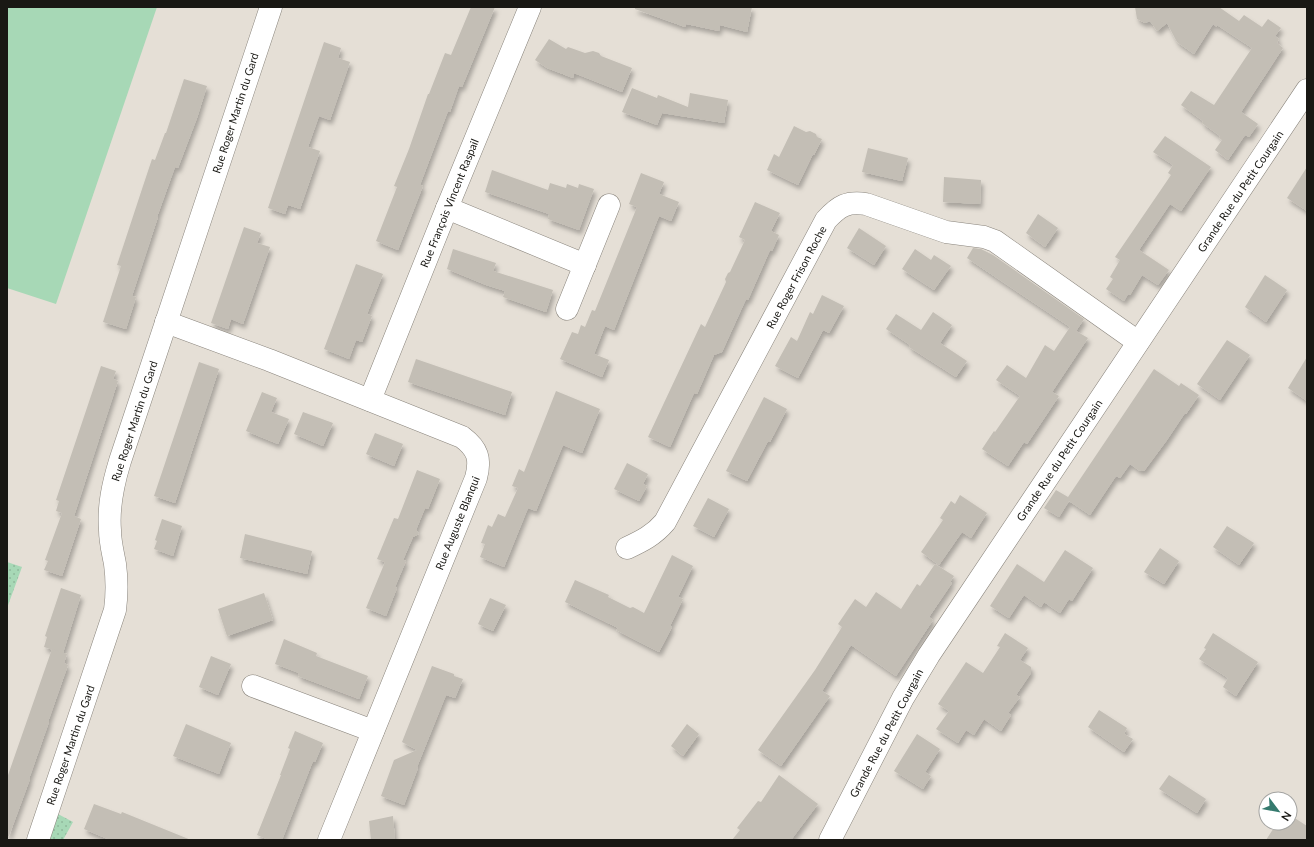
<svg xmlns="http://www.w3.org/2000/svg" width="1314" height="847" viewBox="0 0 1314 847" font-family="Lato,sans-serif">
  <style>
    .grass { fill: url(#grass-dots) }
    .pitch { fill: #a7d8b6 }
    .building { fill: #c3beb5; filter: url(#shadow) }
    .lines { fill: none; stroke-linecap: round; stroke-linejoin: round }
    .street-casing { stroke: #89847c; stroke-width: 23 }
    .secondary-casing { stroke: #89847c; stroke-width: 23 }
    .street { stroke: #fff; stroke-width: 22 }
    .secondary { stroke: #fff; stroke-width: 22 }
    .labels { text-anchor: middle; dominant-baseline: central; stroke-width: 3; stroke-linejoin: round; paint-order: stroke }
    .street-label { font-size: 11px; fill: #191814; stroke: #fff }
  </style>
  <defs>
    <pattern id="grass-dots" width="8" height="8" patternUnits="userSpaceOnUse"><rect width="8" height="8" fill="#a7d8b6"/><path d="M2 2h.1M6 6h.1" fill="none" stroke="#8fb99c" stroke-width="1.8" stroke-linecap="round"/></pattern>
    <filter id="shadow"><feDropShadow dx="2.5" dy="4.5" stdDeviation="2" flood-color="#0004"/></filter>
  </defs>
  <rect width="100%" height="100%" fill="#e5dfd6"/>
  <!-- grass -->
  <g class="grass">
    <polygon points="7,562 22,567 7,608"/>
    <polygon points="58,814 73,822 63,840 48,840"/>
  </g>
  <!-- pitch -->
  <polygon class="pitch" points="7,7 157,7 56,304 7,288"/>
  <!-- building -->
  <g class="building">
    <polygon points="471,7 495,7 462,87 459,86 450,112 448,111 420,185 423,186 398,250 376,241 397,187 394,186 409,149 428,94 429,94 445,53 451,55"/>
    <polygon points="635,7 752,7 747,32 720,25 719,31 686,24 685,27 635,9"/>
    <polygon points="1135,7 1219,7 1239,21 1244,15 1262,27 1268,19 1281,28 1275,36 1279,39 1277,43 1283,48 1241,112 1258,124 1249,137 1245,135 1228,160 1215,150 1222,140 1219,138 1220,136 1202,123 1203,121 1181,105 1191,91 1214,105 1252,48 1217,25 1217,27 1213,24 1194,54 1177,42 1167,23 1157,31 1150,21 1145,23 1137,19"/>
    <polygon points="549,39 566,49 568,47 585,53 593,51 599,53 601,56 632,68 622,92 574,73 573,78 547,68 535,60"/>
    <polygon points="324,42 341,48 338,58 350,62 330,120 319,116 308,147 320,151 300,209 288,205 285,214 268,208"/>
    <polygon points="184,79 207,86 197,118 178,168 175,167 157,217 158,217 132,296 136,297 126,329 103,322 121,266 117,265 143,186 152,159 155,160 165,133 166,133"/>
    <polygon points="632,88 657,98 658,95 688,107 690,93 728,100 724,123 662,113 657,125 622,112"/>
    <polygon points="794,126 806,132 810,131 816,134 817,137 822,139 814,155 813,154 798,185 767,170 774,154 779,157"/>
    <polygon points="1165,136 1211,167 1181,211 1170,204 1139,250 1169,270 1158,285 1142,275 1130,295 1128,294 1124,301 1106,289 1113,279 1110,277 1120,260 1115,257 1171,175 1168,173 1173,165 1153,152"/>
    <polygon points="868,148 908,158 902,181 862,172"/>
    <polygon points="1307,167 1307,211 1287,198"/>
    <polygon points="492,170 548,190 550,183 566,188 567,184 578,188 579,184 594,189 579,230 548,219 549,214 485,192"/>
    <polygon points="641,173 664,182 659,194 679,202 671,221 659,216 614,330 605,326 594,354 609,360 602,377 560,359 572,332 578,334 581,325 585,327 592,310 595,311 637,207 629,204"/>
    <polygon points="944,177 981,180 980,204 943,202"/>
    <polygon points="755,202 780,213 771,231 779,235 772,251 770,250 748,300 746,299 722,352 714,355 697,394 694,393 670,447 648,437 701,324 705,327 726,282 725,279 728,273 730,272 745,240 739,237"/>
    <polygon points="1038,214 1058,228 1045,247 1026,233"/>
    <polygon points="244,227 261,233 257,243 270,247 243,324 231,319 228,329 211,323"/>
    <polygon points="859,228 886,246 874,265 847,248"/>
    <polygon points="973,248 981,249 993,255 1084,319 1076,331 1088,338 1052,392 1059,396 1027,444 1024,442 1008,466 982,449 994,431 995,432 1020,396 996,380 1007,365 1026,378 1045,345 1054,351 1070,327 967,258"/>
    <polygon points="453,249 496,263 493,271 553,290 546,312 503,297 505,291 486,285 447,269"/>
    <polygon points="915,249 931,260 934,255 951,266 934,290 902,269"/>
    <polygon points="356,264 383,274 367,314 372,316 362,342 356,340 349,359 324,349"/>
    <polygon points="1265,275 1287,290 1266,322 1245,307"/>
    <polygon points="822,295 844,306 829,333 823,330 798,378 775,366 791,337 797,341 810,312 813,314"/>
    <polygon points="933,312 952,325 940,343 967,361 956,377 909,347 910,345 886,329 896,314 921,330"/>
    <polygon points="1227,340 1250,355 1220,400 1197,384"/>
    <polygon points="1307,357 1307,401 1288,388"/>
    <polygon points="416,359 512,392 505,415 408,382"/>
    <polygon points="199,362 219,369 175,503 154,496"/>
    <polygon points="101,366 116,371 113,379 118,381 74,516 81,519 62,576 44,570 48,561 45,560 62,513 56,511 59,501 56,500"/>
    <polygon points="1154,369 1179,386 1181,383 1199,395 1186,414 1185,413 1167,440 1144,471 1141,470 1140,471 1130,464 1120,478 1116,476 1090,515 1069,501 1059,517 1044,508 1056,490 1068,497"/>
    <polygon points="556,391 600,409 582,453 563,445 536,511 528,508 504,567 480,557 485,544 481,543 488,525 492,527 498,514 505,517 518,488 512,486 519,469 524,472"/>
    <polygon points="262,392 277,398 271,412 289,419 278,444 246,431"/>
    <polygon points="764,397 787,409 770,442 768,441 747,481 726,471"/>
    <polygon points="303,412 333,423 323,446 294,434"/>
    <polygon points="375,433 403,444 394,466 366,454"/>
    <polygon points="627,463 648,474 643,484 647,486 639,501 614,489"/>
    <polygon points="417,470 440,479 428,509 425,508 416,530 419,534 413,537 403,560 406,561 395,587 397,588 386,616 366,608 385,562 377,559 394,518 398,519"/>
    <polygon points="960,495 987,513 971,538 962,532 939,565 921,552 943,520 940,518 951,501 955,504"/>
    <polygon points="708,498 729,509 714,537 693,526"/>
    <polygon points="162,519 182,526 173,556 154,549 157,541 155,540"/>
    <polygon points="1227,526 1254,543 1239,565 1213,547"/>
    <polygon points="245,534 312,551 307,574 240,558"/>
    <polygon points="1160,548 1179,561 1164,584 1144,572"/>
    <polygon points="1065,550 1093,568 1072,601 1069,599 1060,613 1044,602 1041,607 1024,595 1009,618 990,606 1017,564 1044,582"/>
    <polygon points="672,555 693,566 678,597 683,599 670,626 672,627 659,652 616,630 618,628 565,602 575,580 609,595 608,597 630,608 633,607 644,613"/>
    <polygon points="935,564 954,576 950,582 952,583 929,617 933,620 896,676 851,645 822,691 830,696 781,766 758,750 815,670 842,627 838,624 855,599 866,607 876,592 901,609 917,584 920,586"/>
    <polygon points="61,588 81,595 63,653 44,647 47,637 45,636"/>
    <polygon points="264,593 273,620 227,636 218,609"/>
    <polygon points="490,598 506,605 493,631 478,624"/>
    <polygon points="1005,633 1028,648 1020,660 1031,667 1031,673 1016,695 1020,697 1008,713 1011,715 1001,731 984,719 974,735 966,730 958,743 936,729 949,711 938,704 966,662 983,673 1000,647 997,646"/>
    <polygon points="1213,633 1258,662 1236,696 1223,687 1228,678 1199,659 1206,649 1204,648"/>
    <polygon points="284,639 317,653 316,656 368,676 359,699 298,676 299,673 275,664"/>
    <polygon points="52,649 67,654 64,663 68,665 48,722 49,722 29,779 30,779 9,836 7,836 7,778"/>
    <polygon points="211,656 231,664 218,695 199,687"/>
    <polygon points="432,666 454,674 454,676 463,679 455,698 446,695 417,767 418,768 404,805 381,796 394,760 417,750 402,742"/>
    <polygon points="1099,710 1127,728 1124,734 1133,739 1124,752 1088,727"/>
    <polygon points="186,724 231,743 219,774 173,756"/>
    <polygon points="687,724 699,734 683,756 671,746"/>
    <polygon points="295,731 323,743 315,762 313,761 282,840 269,840 257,835 281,775 280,775 290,749 288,748"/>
    <polygon points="917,734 940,749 925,772 931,776 923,789 894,771"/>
    <polygon points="779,775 818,804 791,840 732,840 740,830 737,828 758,801 761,802"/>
    <polygon points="1169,775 1206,799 1197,813 1159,789"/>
    <polygon points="94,804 121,814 122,812 191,840 110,840 84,829"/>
    <polygon points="1290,815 1307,826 1307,840 1266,840 1277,823 1290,823"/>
    <polygon points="393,816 395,840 371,840 369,821"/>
  </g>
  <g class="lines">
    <!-- street casing -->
    <g class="street-casing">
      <g id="street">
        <polyline points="447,208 585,265"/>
        <polyline points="567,309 609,205"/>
        <path d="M166 322 269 360 462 437C478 449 481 459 476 478L329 840"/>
        <polyline points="370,400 447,208 530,7"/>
        <path d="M627 548C642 541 654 535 665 522L826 220C839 206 847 201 866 204L946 232 984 237 995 241 1138 342"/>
        <polyline points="253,686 373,731"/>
        <path d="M38 840 115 610C117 595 117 579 115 564 113 553 110 542 110 530 108 506 113 484 120 461L271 7"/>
      </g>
    </g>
    <!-- secondary casing -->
    <g class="secondary-casing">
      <polyline id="secondary" points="830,840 903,698 929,655 1307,90"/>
    </g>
    <!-- street -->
    <use href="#street" class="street"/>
    <!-- secondary -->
    <use href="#secondary" class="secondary"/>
  </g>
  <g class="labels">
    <!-- street labels -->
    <g class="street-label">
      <text transform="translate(235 113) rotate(-72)">Rue Roger Martin du Gard</text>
      <text transform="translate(1240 191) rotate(-56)">Grande Rue du Petit Courgain</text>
      <text transform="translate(449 203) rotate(-68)">Rue François Vincent Raspail</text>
      <text transform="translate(796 277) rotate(-62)">Rue Roger Frison Roche</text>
      <text transform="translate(134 421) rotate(-72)">Rue Roger Martin du Gard</text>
      <text transform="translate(1059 460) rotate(-56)">Grande Rue du Petit Courgain</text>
      <text transform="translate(457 523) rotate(-68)">Rue Auguste Blanqui</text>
      <text transform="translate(886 733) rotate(-62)">Grande Rue du Petit Courgain</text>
      <text transform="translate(70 745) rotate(-71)">Rue Roger Martin du Gard</text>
    </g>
  </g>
  <!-- border -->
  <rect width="1314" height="847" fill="none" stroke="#191814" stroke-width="16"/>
  <!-- north arrow -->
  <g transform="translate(1278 811) rotate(122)"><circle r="19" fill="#ffffff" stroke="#a3a3a1"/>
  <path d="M0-3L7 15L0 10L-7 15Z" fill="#357a6e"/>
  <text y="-6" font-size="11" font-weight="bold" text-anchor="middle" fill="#191814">N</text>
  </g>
</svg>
